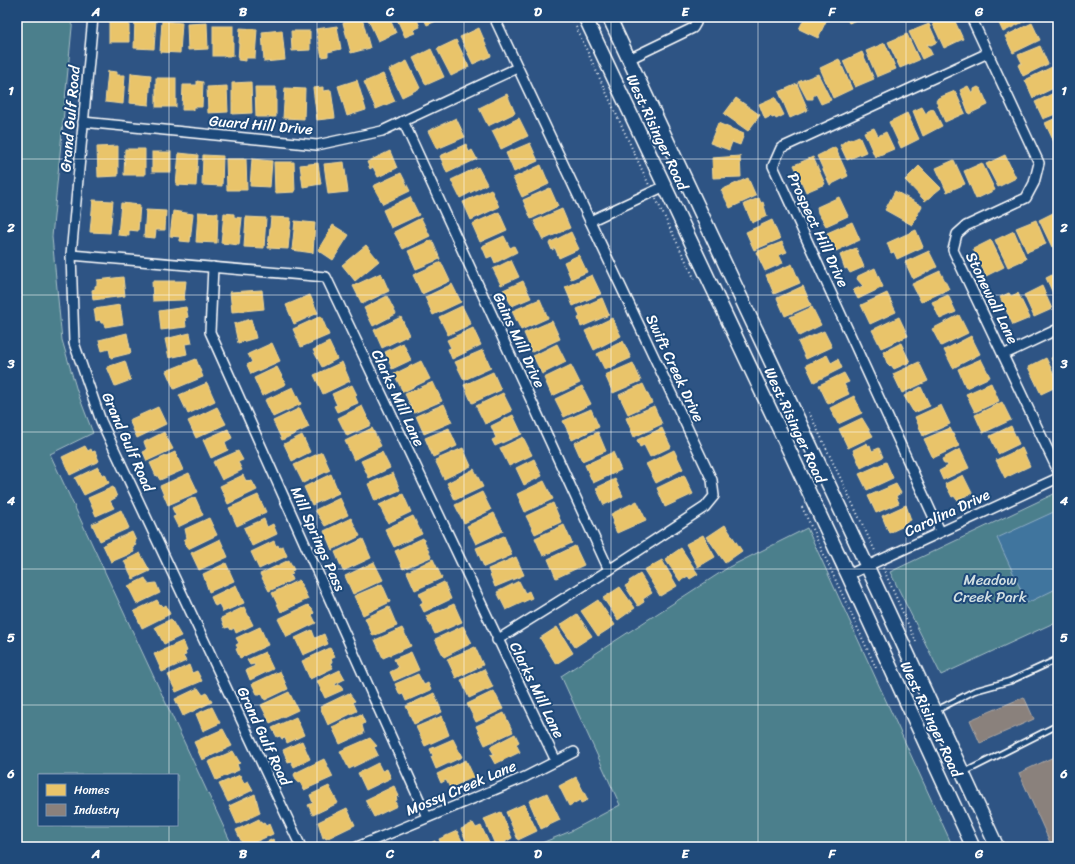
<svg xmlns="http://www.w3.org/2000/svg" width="1075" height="864" viewBox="0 0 1075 864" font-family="Sriracha,sans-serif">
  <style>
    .green { fill: #4c7f8c; stroke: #a6bfc6; fill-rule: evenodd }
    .water { fill: #41759e; stroke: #8dacc5 }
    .homes { fill: #e9c46a; stroke: #f0d697 }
    .industry { fill: #8a817c; stroke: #ada7a3 }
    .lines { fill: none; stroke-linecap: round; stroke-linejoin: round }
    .service-casing { stroke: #fff; stroke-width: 8 }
    .minor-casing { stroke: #fff; stroke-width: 12 }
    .secondary-casing { stroke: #fff; stroke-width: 16 }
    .path { stroke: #fff; stroke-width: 2; stroke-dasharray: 1 3; stroke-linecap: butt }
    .service { stroke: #1f4a7a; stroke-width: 4.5 }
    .minor { stroke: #1f4a7a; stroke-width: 9 }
    .secondary { stroke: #1f4a7a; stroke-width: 13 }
    .grid { fill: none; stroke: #fff; stroke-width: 1; stroke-opacity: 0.55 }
    .labels { text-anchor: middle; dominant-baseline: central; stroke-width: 4; stroke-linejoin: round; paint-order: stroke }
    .street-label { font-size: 15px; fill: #fff; stroke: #1f4a7a }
    .park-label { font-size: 15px; fill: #d2dfe2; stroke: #1f4a7a }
    .neatline { fill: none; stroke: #fff; stroke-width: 1.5 }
    .grid-label { font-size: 13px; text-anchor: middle; font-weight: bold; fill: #fff }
  </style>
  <rect width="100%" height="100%" fill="#2e5484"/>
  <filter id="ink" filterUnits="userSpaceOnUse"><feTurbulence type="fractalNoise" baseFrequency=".025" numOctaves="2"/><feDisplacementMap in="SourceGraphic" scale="8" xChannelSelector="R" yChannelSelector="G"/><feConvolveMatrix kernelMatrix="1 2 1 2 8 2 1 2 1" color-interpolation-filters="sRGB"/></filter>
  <g filter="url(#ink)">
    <!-- green -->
    <g class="green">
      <path d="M17 17H73L52 237 62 340 77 391 93 433 50 454 233 847H17ZM39 775H177V825H39Z"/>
      <polygon points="1058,492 1058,621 941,675 890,572"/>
      <polygon points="807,528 953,847 532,847 571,831 620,805 561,676 729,567"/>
    </g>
    <!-- water -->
    <polygon class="water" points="1058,510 1058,588 1027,603 997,538"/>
    <!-- homes -->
    <g class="homes">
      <rect x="109" y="17" width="20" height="25"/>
      <polygon points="367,17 389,17 396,33 378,41"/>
      <polygon points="396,17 416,17 420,27 413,30 415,33 405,37"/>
      <polygon points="423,17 445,17 427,25"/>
      <polygon points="805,17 828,17 818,38 799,29"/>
      <polygon points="846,17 863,17 849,23"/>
      <polygon points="944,17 953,17 963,39 944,48 932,22"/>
      <polygon points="996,17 1033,17 1003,32"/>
      <polygon points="1052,17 1058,17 1058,23 1055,24"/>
      <polygon points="135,18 156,19 154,49 134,48"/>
      <polygon points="362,18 370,48 351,53 343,23"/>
      <polygon points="162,21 182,23 180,53 160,52"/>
      <polygon points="207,23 208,49 188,50 187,24"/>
      <polygon points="1032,23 1040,40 1013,53 1005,36"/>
      <polygon points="929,24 937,42 931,45 927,44 932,54 922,59 909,32"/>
      <rect x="213" y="26" width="20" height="30"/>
      <polygon points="337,26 341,49 328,52 328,56 322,57 316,29"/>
      <polygon points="240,28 257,29 255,58 246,58 246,61 238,60"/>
      <polygon points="479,28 491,56 473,64 460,37"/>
      <polygon points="282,30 285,60 264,62 262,32"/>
      <polygon points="291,31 310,31 310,50 292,51"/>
      <polygon points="907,34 919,60 900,68 888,42"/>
      <polygon points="456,40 469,67 451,76 437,49"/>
      <polygon points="885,43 896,69 877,77 866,51"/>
      <polygon points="1040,46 1048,64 1023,76 1018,65 1022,63 1018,55"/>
      <polygon points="431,49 444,77 426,85 413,58"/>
      <polygon points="862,52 874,79 855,87 843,61"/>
      <polygon points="839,59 852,89 833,98 820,68"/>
      <polygon points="407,61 420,88 402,97 389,70"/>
      <polygon points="1054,66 1058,75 1058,86 1033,98 1025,80"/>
      <polygon points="108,71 117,72 117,75 125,75 123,104 105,102"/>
      <polygon points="131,73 151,75 149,105 129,103"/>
      <polygon points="383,74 395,101 376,109 364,82"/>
      <polygon points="818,74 831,100 821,104 816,94 813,96 813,99 807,99 798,82"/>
      <rect x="156" y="78" width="20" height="29"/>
      <polygon points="357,80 366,110 347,116 338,86"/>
      <polygon points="197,81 203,82 202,107 193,107 193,110 182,110 183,85 197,85"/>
      <polygon points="251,82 252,113 232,114 232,83"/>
      <polygon points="797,84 808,110 790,118 779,92"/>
      <polygon points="227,86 228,112 208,113 207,87"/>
      <polygon points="968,86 972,93 974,92 974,89 978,87 981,89 988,105 969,114 960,90"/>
      <polygon points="255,87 276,87 276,117 256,117"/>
      <polygon points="323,87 323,91 331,90 335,118 317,120 313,88"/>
      <polygon points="285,88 305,89 304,119 283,118"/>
      <polygon points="955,91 965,113 945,122 936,101 938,98"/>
      <polygon points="1058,91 1058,113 1043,119 1035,102"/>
      <polygon points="507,94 515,113 488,126 479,108"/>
      <polygon points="775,97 784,115 776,119 775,117 772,118 771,116 765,119 759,104"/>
      <polygon points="736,98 760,115 748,131 724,114"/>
      <polygon points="922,107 926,114 928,111 932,109 934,110 942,126 923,136 913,111"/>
      <polygon points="907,113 919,139 901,148 889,122"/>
      <polygon points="1058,117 1058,140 1054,142 1045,123"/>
      <polygon points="456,118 465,137 437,149 428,131"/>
      <polygon points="519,118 528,136 501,149 492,131"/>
      <polygon points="718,123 744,134 740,145 732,142 729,150 710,143"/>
      <polygon points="874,128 878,136 886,132 894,149 875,157 864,132"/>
      <polygon points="859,136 866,152 847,160 840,145 848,139 849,140"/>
      <polygon points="530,143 538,161 514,172 506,153"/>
      <polygon points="466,144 469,152 472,150 477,159 447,173 440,156"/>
      <polygon points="118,146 118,176 98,177 97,147"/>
      <polygon points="835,147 848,176 830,185 817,156"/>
      <polygon points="125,149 145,149 145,175 124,175"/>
      <polygon points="390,151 397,168 378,177 373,167 370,169 367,162"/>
      <rect x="152" y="152" width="19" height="20"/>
      <polygon points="179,153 198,155 196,186 176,185"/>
      <polygon points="203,155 223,156 222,186 202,185"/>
      <polygon points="1005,155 1016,178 998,187 986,164"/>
      <polygon points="740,156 741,177 713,178 712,158"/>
      <polygon points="813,157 825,184 806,192 794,165"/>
      <polygon points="226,159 246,159 247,190 227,190"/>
      <polygon points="252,159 272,161 270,187 250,186"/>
      <polygon points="954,160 965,184 947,192 936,168"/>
      <polygon points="274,162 294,162 295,192 275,193"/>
      <polygon points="344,162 348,192 328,194 324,164"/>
      <polygon points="318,163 321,184 303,187 300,165"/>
      <polygon points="982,163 995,190 976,199 964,171"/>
      <polygon points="541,165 549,184 522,197 513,178"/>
      <polygon points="919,166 941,188 925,201 905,180"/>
      <polygon points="478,167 487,184 460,198 451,180"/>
      <polygon points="401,173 410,191 383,204 373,186"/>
      <polygon points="748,178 756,196 730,208 721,190"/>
      <polygon points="550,188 558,206 531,219 523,200"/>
      <polygon points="491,189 499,207 471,220 463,202"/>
      <polygon points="895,191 922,206 912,225 885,210"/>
      <polygon points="410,197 419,215 391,228 383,210"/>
      <polygon points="839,197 848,216 826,226 818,213 817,207"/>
      <polygon points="759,198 761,203 763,202 767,216 752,223 744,204"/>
      <polygon points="93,200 113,201 110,233 90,232"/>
      <polygon points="121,203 140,205 138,231 129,230 129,236 118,235"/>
      <polygon points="562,209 570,228 543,240 534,221"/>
      <polygon points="146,210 166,211 165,230 156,230 155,238 144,237"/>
      <polygon points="173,211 193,214 190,242 180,241 180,237 170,236"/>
      <polygon points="1057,211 1058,244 1052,247 1039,220"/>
      <polygon points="198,212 218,213 217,243 196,242"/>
      <polygon points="499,212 507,230 480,242 472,224"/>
      <polygon points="224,213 234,214 234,217 242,218 239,245 221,243"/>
      <polygon points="246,217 266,218 264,248 244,247"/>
      <polygon points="271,217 291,218 288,249 268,248"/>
      <polygon points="421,218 430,236 403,249 394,232"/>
      <polygon points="772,220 780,239 754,250 746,232"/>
      <polygon points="1036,220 1046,244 1027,252 1016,228"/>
      <polygon points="295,221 315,223 313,253 292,250"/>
      <polygon points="852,222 860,240 836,251 827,233"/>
      <polygon points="333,225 349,235 333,260 318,250"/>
      <polygon points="916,230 923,247 897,259 894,252 891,253 887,243"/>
      <polygon points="1014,231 1026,259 1008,267 995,240"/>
      <polygon points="571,232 579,249 559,258 555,248 552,250 549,243"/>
      <polygon points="504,236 510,248 514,246 517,252 495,263 492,256 487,258 482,246"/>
      <polygon points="432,240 440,259 416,269 408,251"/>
      <polygon points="991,240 1004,267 986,276 973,249"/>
      <polygon points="782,242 787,252 779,255 783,263 765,271 756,252"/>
      <polygon points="366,245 379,261 355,281 342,265"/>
      <polygon points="856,248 864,267 850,273 847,268 845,269 840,255"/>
      <polygon points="929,251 937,267 913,279 905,262"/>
      <polygon points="579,255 587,272 571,279 564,262"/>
      <polygon points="511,260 519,277 501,285 493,269"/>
      <polygon points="441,262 450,281 422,294 413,275"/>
      <polygon points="792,264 800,283 774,294 766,275"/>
      <polygon points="875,268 883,287 858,299 853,290 863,286 857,279 858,276"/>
      <polygon points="940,271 949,289 921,302 912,284"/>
      <polygon points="1058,272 1058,304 1046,278"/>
      <polygon points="381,273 389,291 362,304 353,286"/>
      <polygon points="592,275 601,294 573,306 565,287"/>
      <polygon points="123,277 125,296 93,300 92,290 95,289 95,286 97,285 97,280"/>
      <polygon points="152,281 186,281 184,300 153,301"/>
      <polygon points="523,281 531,298 512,306 503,290"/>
      <polygon points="452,284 461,302 433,315 425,297"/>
      <polygon points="803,286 811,305 785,316 777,298"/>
      <polygon points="1042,286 1052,309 1034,317 1024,295"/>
      <polygon points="262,290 264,309 232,312 230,292"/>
      <polygon points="887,293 896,312 870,324 861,305"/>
      <polygon points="1009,293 1011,296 1018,293 1030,318 1013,325 1000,297"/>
      <polygon points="310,295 318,313 294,324 286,305"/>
      <polygon points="948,295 956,312 940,319 932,302"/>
      <polygon points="387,296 396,314 373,326 364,308"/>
      <polygon points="602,298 609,315 581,327 578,318 580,317 577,309"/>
      <polygon points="540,299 548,318 521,330 512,311"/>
      <polygon points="120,305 123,324 105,327 104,323 101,323 100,320 96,321 94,309"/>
      <polygon points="462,306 471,324 448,335 439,317"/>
      <polygon points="186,307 188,317 185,318 186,327 161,330 159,311"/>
      <polygon points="812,307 821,325 799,336 790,317"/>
      <polygon points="959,315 968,333 941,346 932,329"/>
      <polygon points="321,316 329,335 301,347 293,329"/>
      <polygon points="401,317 409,335 382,348 374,330"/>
      <polygon points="899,317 908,336 881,348 872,330"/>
      <polygon points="612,318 621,336 594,350 585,331"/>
      <polygon points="251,319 256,338 238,343 234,324"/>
      <polygon points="552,321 560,339 532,352 524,333"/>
      <polygon points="473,328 481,345 452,359 448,349 451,348 447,340"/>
      <polygon points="824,331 832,347 806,359 798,342"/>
      <polygon points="127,333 131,353 111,358 109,349 102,351 99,340"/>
      <polygon points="190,333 192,343 185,344 187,354 169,358 165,339"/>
      <polygon points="971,336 980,354 953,368 944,350"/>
      <polygon points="623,341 631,358 605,370 597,354"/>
      <polygon points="329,342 337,359 322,367 313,350"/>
      <polygon points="272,343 280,361 251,374 247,365 252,362 248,354"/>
      <polygon points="403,343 411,360 392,369 385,352"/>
      <polygon points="901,343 910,362 894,369 891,365 890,366 887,363 883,352"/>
      <polygon points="557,344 566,362 542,374 533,356"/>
      <polygon points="483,350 491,368 464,380 455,362"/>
      <polygon points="827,355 831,363 838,359 842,368 814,382 806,365"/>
      <polygon points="1058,355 1058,375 1051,358"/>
      <polygon points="1046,358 1058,382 1058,386 1041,394 1028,367"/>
      <polygon points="196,359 203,377 174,389 166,371"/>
      <polygon points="981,359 990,377 966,388 958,369"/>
      <polygon points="125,361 131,380 115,386 107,367"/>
      <polygon points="421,361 430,379 403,392 394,374"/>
      <polygon points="342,362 350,381 323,394 314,375"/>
      <polygon points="919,362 928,381 902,393 893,374"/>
      <polygon points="633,363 641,381 613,393 605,375"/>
      <polygon points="571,365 580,383 552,396 544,378"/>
      <polygon points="277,367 286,384 262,396 254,378"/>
      <polygon points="493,372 501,390 472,403 464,385"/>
      <polygon points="844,373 849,382 844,384 849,394 828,404 819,385"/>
      <polygon points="433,382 442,401 414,413 405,394"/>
      <polygon points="207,383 215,401 188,414 179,395"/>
      <polygon points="991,383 999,401 975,412 966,394"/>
      <polygon points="643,384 652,403 628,414 619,395"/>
      <polygon points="352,385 357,395 355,396 358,403 337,412 334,406 337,405 332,394"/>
      <polygon points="582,386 591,404 564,417 555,399"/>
      <polygon points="293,387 301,404 273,417 265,400"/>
      <polygon points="921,387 930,406 914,413 904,396"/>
      <polygon points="503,393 512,411 485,424 476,406"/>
      <polygon points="854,396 862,413 838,424 830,408"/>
      <polygon points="1002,402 1011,420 983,433 975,415"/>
      <polygon points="444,404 452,422 424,434 416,416"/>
      <polygon points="941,405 950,424 923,436 915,417"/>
      <polygon points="362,406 371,425 347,436 338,418"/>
      <polygon points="654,406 662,424 634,437 626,418"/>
      <polygon points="158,407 166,424 137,438 129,420"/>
      <polygon points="217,407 226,424 196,438 188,421"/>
      <polygon points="300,408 309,427 282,440 273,421"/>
      <polygon points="591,409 599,427 572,440 563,421"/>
      <polygon points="513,415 522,434 495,446 492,440 496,438 491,426"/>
      <polygon points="862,418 873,436 848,448 839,429"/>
      <polygon points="1011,426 1019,444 998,454 990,436"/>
      <polygon points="372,428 381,446 354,460 345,441"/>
      <polygon points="449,428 457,446 433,457 425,438"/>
      <polygon points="662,428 671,447 650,457 644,445 640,447 637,440"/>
      <polygon points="950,428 959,446 933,458 924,439"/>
      <polygon points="228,429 232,438 225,442 228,450 211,458 203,440"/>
      <polygon points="164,432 173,449 147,461 143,452 147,450 144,442"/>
      <polygon points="598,432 606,451 582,461 574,443"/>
      <polygon points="302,435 310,452 292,461 284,444"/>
      <polygon points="523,437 532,455 509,466 500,448"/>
      <polygon points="867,443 868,446 870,445 872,451 879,448 883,457 861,468 853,450"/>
      <polygon points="85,446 88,451 91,449 92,452 95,451 99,461 70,475 62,457"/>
      <polygon points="463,448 471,466 444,479 435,460"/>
      <polygon points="1022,448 1030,466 1005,478 996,460"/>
      <polygon points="960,449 969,468 943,480 939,471 948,466 947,464 944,464 942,459"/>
      <polygon points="674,450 683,469 656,483 646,464"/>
      <polygon points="238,451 243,460 238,462 242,470 222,480 213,462"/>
      <polygon points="175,452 183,470 160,480 157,475 156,476 150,463"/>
      <polygon points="322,452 330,470 303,483 294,465"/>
      <polygon points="382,452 390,468 369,478 361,461"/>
      <polygon points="613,452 621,470 593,483 585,465"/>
      <polygon points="534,459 542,476 524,485 516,468"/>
      <polygon points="886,462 893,478 867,490 859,474"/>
      <polygon points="98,467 102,475 105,474 109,483 84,495 75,478"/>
      <polygon points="474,469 483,487 455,500 447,483"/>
      <polygon points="189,473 198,492 168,505 160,486"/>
      <polygon points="393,473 400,490 375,501 368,484"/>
      <polygon points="331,474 339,493 312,505 304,487"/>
      <polygon points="243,475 246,481 247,480 249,482 252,481 257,490 228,504 220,486"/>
      <polygon points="684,475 693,494 665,507 657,488"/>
      <polygon points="963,475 972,493 957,500 954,496 952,497 950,493 945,484"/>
      <polygon points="615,479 623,496 604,505 596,488"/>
      <polygon points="544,481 553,499 525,512 517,494"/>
      <polygon points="896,484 901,493 896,496 899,503 876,513 868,496"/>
      <polygon points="113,487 117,497 110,501 114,508 96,516 88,498"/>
      <polygon points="482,492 491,510 464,523 455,505"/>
      <polygon points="403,494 411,512 388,523 379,505"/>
      <polygon points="258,495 266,512 237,526 229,508"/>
      <polygon points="195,497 203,515 178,527 173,517 176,516 172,508"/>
      <polygon points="340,498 348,515 325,526 315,510"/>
      <polygon points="637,501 646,520 617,533 612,523 614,522 611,514"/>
      <polygon points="553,503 561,522 535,534 526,516"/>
      <polygon points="906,505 911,520 905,523 906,525 889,533 882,516"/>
      <polygon points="121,510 129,528 100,541 92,524"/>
      <polygon points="494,513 503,531 476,544 467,526"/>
      <polygon points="413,516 422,534 394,547 385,529"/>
      <polygon points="209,518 217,535 188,549 184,540 187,538 185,529"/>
      <polygon points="351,518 360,536 332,550 324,531"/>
      <polygon points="264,519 267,527 273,524 277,534 252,546 244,528"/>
      <polygon points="564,525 572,543 543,556 535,538"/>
      <polygon points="725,525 742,551 725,563 707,537"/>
      <polygon points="132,532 136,541 134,542 136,545 132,547 134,552 111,562 103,545"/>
      <polygon points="703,535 715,557 698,567 686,544"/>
      <polygon points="504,536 512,555 484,567 476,548"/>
      <polygon points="423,538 431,557 403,569 395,551"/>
      <polygon points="220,539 228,557 199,570 191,553"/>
      <polygon points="363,539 371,558 343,571 335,552"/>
      <polygon points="274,541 276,546 278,545 279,548 283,546 287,556 259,569 251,552"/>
      <polygon points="575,546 584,565 556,578 548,559"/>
      <polygon points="681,548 698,574 690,579 688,576 680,581 665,559"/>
      <polygon points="140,553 150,571 133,579 124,561"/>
      <polygon points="516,557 524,575 495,587 488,569"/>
      <polygon points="433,559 442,578 415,590 407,572"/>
      <polygon points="289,560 294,570 291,571 293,574 290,575 292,580 269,591 260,574"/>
      <polygon points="662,560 677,586 660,596 644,570"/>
      <polygon points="374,562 383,580 353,594 345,576"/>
      <polygon points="226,563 234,581 209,592 203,574"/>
      <polygon points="640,574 652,593 643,599 644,602 638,606 625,586 630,583 629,581"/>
      <polygon points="145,578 148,584 156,583 160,593 137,604 128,586"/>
      <polygon points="299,580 308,599 281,612 272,593"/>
      <polygon points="519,581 525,593 529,591 532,598 506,610 497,592"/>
      <polygon points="444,582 451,599 424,612 420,604 423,602 419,594"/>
      <polygon points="382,584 390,602 363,615 354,596"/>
      <polygon points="236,585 244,603 223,612 219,604 215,606 211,597"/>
      <polygon points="620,587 635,608 618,620 603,598"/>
      <polygon points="157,600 160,605 161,604 163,607 166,605 170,614 142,628 134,611"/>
      <polygon points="598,600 615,625 598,636 581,611"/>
      <polygon points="454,604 462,622 435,634 426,616"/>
      <polygon points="308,605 312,609 314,613 312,615 316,623 287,637 278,619"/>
      <polygon points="244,607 253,625 236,633 234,628 231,630 229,627 225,628 221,618"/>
      <polygon points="389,607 397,626 373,636 365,618"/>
      <polygon points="577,614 592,636 575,647 560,625"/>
      <polygon points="171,619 181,636 164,644 155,627"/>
      <polygon points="463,626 472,643 444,657 435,639"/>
      <polygon points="260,627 268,645 240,658 236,649 238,648 236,645 239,643 236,638"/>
      <polygon points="557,627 573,653 556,664 540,638"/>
      <polygon points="402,628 411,646 383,658 375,640"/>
      <polygon points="312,630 315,638 324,634 328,644 303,655 295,638"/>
      <polygon points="183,641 187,651 185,652 186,655 183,656 186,661 162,672 154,654"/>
      <polygon points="475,647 483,665 456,678 447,659"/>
      <polygon points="330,648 335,657 331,659 332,662 330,663 333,668 310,679 302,661"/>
      <polygon points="265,652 273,669 250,680 246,670 255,666 254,664 250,665 247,660"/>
      <polygon points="411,652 419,670 394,681 390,672 398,668 394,659"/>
      <polygon points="189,665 192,673 197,671 202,681 176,692 168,675"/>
      <polygon points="484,669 493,687 469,698 461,680"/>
      <polygon points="340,670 345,679 335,684 336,686 340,684 343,690 325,698 317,681"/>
      <polygon points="280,671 288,689 265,700 262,694 257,694 252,684"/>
      <polygon points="418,674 424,685 428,683 431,690 406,701 403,694 400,695 395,684"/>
      <polygon points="198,688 203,695 207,693 212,702 183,716 175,699"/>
      <polygon points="494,691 503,709 476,722 467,704"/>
      <polygon points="289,692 298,710 270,723 261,705"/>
      <polygon points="349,693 355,701 353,702 357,711 328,725 320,707"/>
      <polygon points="434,693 442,712 414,724 406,706"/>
      <polygon points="212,707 220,723 203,731 196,714"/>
      <polygon points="504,713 513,732 485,745 476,726"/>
      <polygon points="361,714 365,723 362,725 364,733 340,744 332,727"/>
      <polygon points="442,716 449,735 425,746 416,727"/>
      <polygon points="296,717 304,735 287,743 285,738 282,739 280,736 277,737 272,728"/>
      <polygon points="223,729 232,746 202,760 194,742"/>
      <polygon points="515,734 519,742 516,744 520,752 495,764 490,755 494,754 490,747"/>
      <polygon points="370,738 377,746 374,747 378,755 349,769 340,751"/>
      <polygon points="453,739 462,757 436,769 431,757 433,756 430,749"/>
      <polygon points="302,741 310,759 294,767 291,761 288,762 283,750"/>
      <polygon points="233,751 240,763 237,764 239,770 216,780 208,762"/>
      <polygon points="324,759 333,777 304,790 300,782 298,783 294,775 295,773"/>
      <polygon points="466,760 474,777 450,788 446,780 441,783 437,774"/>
      <polygon points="378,763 382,771 387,769 391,778 366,790 358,773"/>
      <polygon points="240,775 244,783 248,781 253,790 228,802 219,784"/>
      <polygon points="576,777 588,800 581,803 580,800 569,806 559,786"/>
      <polygon points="329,786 338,803 313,815 308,805 313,803 310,795"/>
      <polygon points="394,786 399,796 396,797 397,800 395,801 397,806 374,817 365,800"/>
      <polygon points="547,793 560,820 541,829 529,801"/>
      <polygon points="255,794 260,813 237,824 229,806"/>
      <polygon points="524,804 537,831 518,840 506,812"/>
      <polygon points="347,808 355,825 326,839 325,837 323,838 318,822"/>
      <polygon points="501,812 512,838 505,842 506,845 496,847 484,819"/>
      <polygon points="259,819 262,824 264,823 266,826 269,824 273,834 244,847 236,830"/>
      <polygon points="473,823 476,828 481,826 491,847 469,847 461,829"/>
      <polygon points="457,831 465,847 442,847 439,839"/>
      <polygon points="273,839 277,847 256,847 271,840"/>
      <polygon points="435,841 438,847 421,847"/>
    </g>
    <!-- industry -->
    <g class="industry">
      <polygon points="1024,697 1034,719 980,743 970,720"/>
      <polygon points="1058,755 1058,847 1052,847 1019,773"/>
    </g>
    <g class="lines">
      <!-- service casing -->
      <g class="service-casing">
        <g id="service">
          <polyline points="935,711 974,691 1010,681 1058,659"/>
          <polyline points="965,772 1058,725"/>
        </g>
      </g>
      <!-- minor casing -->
      <g class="minor-casing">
        <g id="minor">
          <polyline points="93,17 71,255 74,343 101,421 301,847"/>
          <polyline points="494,17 712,480 714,496 705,507 609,570 497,640"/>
          <polyline points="971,17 1039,163 1034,183 1026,198 966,226 957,234 953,250 1058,471"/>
          <polyline points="629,59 693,28 696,23 696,17"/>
          <polyline points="403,121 609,570"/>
          <polyline points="83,122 317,145 382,131 517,68"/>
          <polyline points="590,221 665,186"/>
          <polyline points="71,255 326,277 556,761"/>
          <polyline points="213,267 210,332 427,817"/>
          <polyline points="1003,355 1058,329"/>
          <polyline points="940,531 773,166 781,148 988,53"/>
          <polyline points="848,575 1058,478"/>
          <polyline points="357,847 525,777 574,752"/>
        </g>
      </g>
      <!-- secondary casing -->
      <g class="secondary-casing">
        <g id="secondary">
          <polyline points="585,17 848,575 973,847"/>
          <polyline points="609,17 867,566 997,847"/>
        </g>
      </g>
      <!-- path -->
      <g class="path">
        <polyline points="571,17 574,23"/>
        <polyline points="576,27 649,185"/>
        <polyline points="656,199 695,280"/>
        <polyline points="809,412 876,553"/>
        <polyline points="802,507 876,668"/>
        <polyline points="883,568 917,644"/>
      </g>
      <!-- service -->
      <use href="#service" class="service"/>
      <!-- minor -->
      <use href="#minor" class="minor"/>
      <!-- secondary -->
      <use href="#secondary" class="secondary"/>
    </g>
  </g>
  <!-- grid -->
  <path class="grid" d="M169 17V775M317 17V847M464 17V847M611 17V847M758 17V847M906 17V847M17 159H1058M17 295H1058M17 432H1058M17 569H1058M17 705H1058M169 825V847"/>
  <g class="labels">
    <!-- street labels -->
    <g class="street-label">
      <text transform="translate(70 119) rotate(-85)">Grand Gulf Road</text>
      <text transform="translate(261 125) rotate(5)">Guard Hill Drive</text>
      <text transform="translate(657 132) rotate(65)">West Risinger Road</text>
      <text transform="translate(818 230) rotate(65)">Prospect Hill Drive</text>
      <text transform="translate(992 298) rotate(64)">Stonewall Lane</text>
      <text transform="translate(519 340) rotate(65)">Gains Mill Drive</text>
      <text transform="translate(675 368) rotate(65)">Swift Creek Drive</text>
      <text transform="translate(398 398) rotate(65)">Clarks Mill Lane</text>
      <text transform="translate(795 425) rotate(65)">West Risinger Road</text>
      <text transform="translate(128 442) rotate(66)">Grand Gulf Road</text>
      <text transform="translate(947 513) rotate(-25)">Carolina Drive</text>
      <text transform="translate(318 539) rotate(66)">Mill Springs Pass</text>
      <text transform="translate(537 690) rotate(64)">Clarks Mill Lane</text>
      <text transform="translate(931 719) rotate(65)">West Risinger Road</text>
      <text transform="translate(264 736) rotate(65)">Grand Gulf Road</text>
      <text transform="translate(461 788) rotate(-23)">Mossy Creek Lane</text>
    </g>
    <!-- park labels -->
    <g class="park-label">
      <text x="990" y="580">Meadow<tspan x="990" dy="17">Creek Park</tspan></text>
    </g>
  </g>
  <!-- margin -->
  <rect width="1075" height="864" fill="none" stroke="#1f4a7a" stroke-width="44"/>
  <!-- legend -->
  <rect x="38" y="774" width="140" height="52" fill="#1f4a7a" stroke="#7992af"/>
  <rect x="46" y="784" width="20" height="12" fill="#e9c46a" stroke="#7992af"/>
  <text x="74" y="794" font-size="12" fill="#ffffff">Homes</text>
  <rect x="46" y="804" width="20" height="12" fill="#8a817c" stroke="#7992af"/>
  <text x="74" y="814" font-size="12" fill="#ffffff">Industry</text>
  <rect x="22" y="22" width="1031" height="820" class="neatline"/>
  <g class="grid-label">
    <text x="96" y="16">A</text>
    <text x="243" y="16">B</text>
    <text x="390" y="16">C</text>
    <text x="538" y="16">D</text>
    <text x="685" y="16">E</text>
    <text x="832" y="16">F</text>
    <text x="979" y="16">G</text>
    <text x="11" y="95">1</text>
    <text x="1064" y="95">1</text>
    <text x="11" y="232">2</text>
    <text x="1064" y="232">2</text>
    <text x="11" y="368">3</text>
    <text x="1064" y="368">3</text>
    <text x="11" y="505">4</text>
    <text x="1064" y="505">4</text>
    <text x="11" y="642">5</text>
    <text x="1064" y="642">5</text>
    <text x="11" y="778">6</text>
    <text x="1064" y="778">6</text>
    <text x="96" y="858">A</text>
    <text x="243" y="858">B</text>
    <text x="390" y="858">C</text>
    <text x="538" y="858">D</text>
    <text x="685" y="858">E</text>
    <text x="832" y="858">F</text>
    <text x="979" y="858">G</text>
  </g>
</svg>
